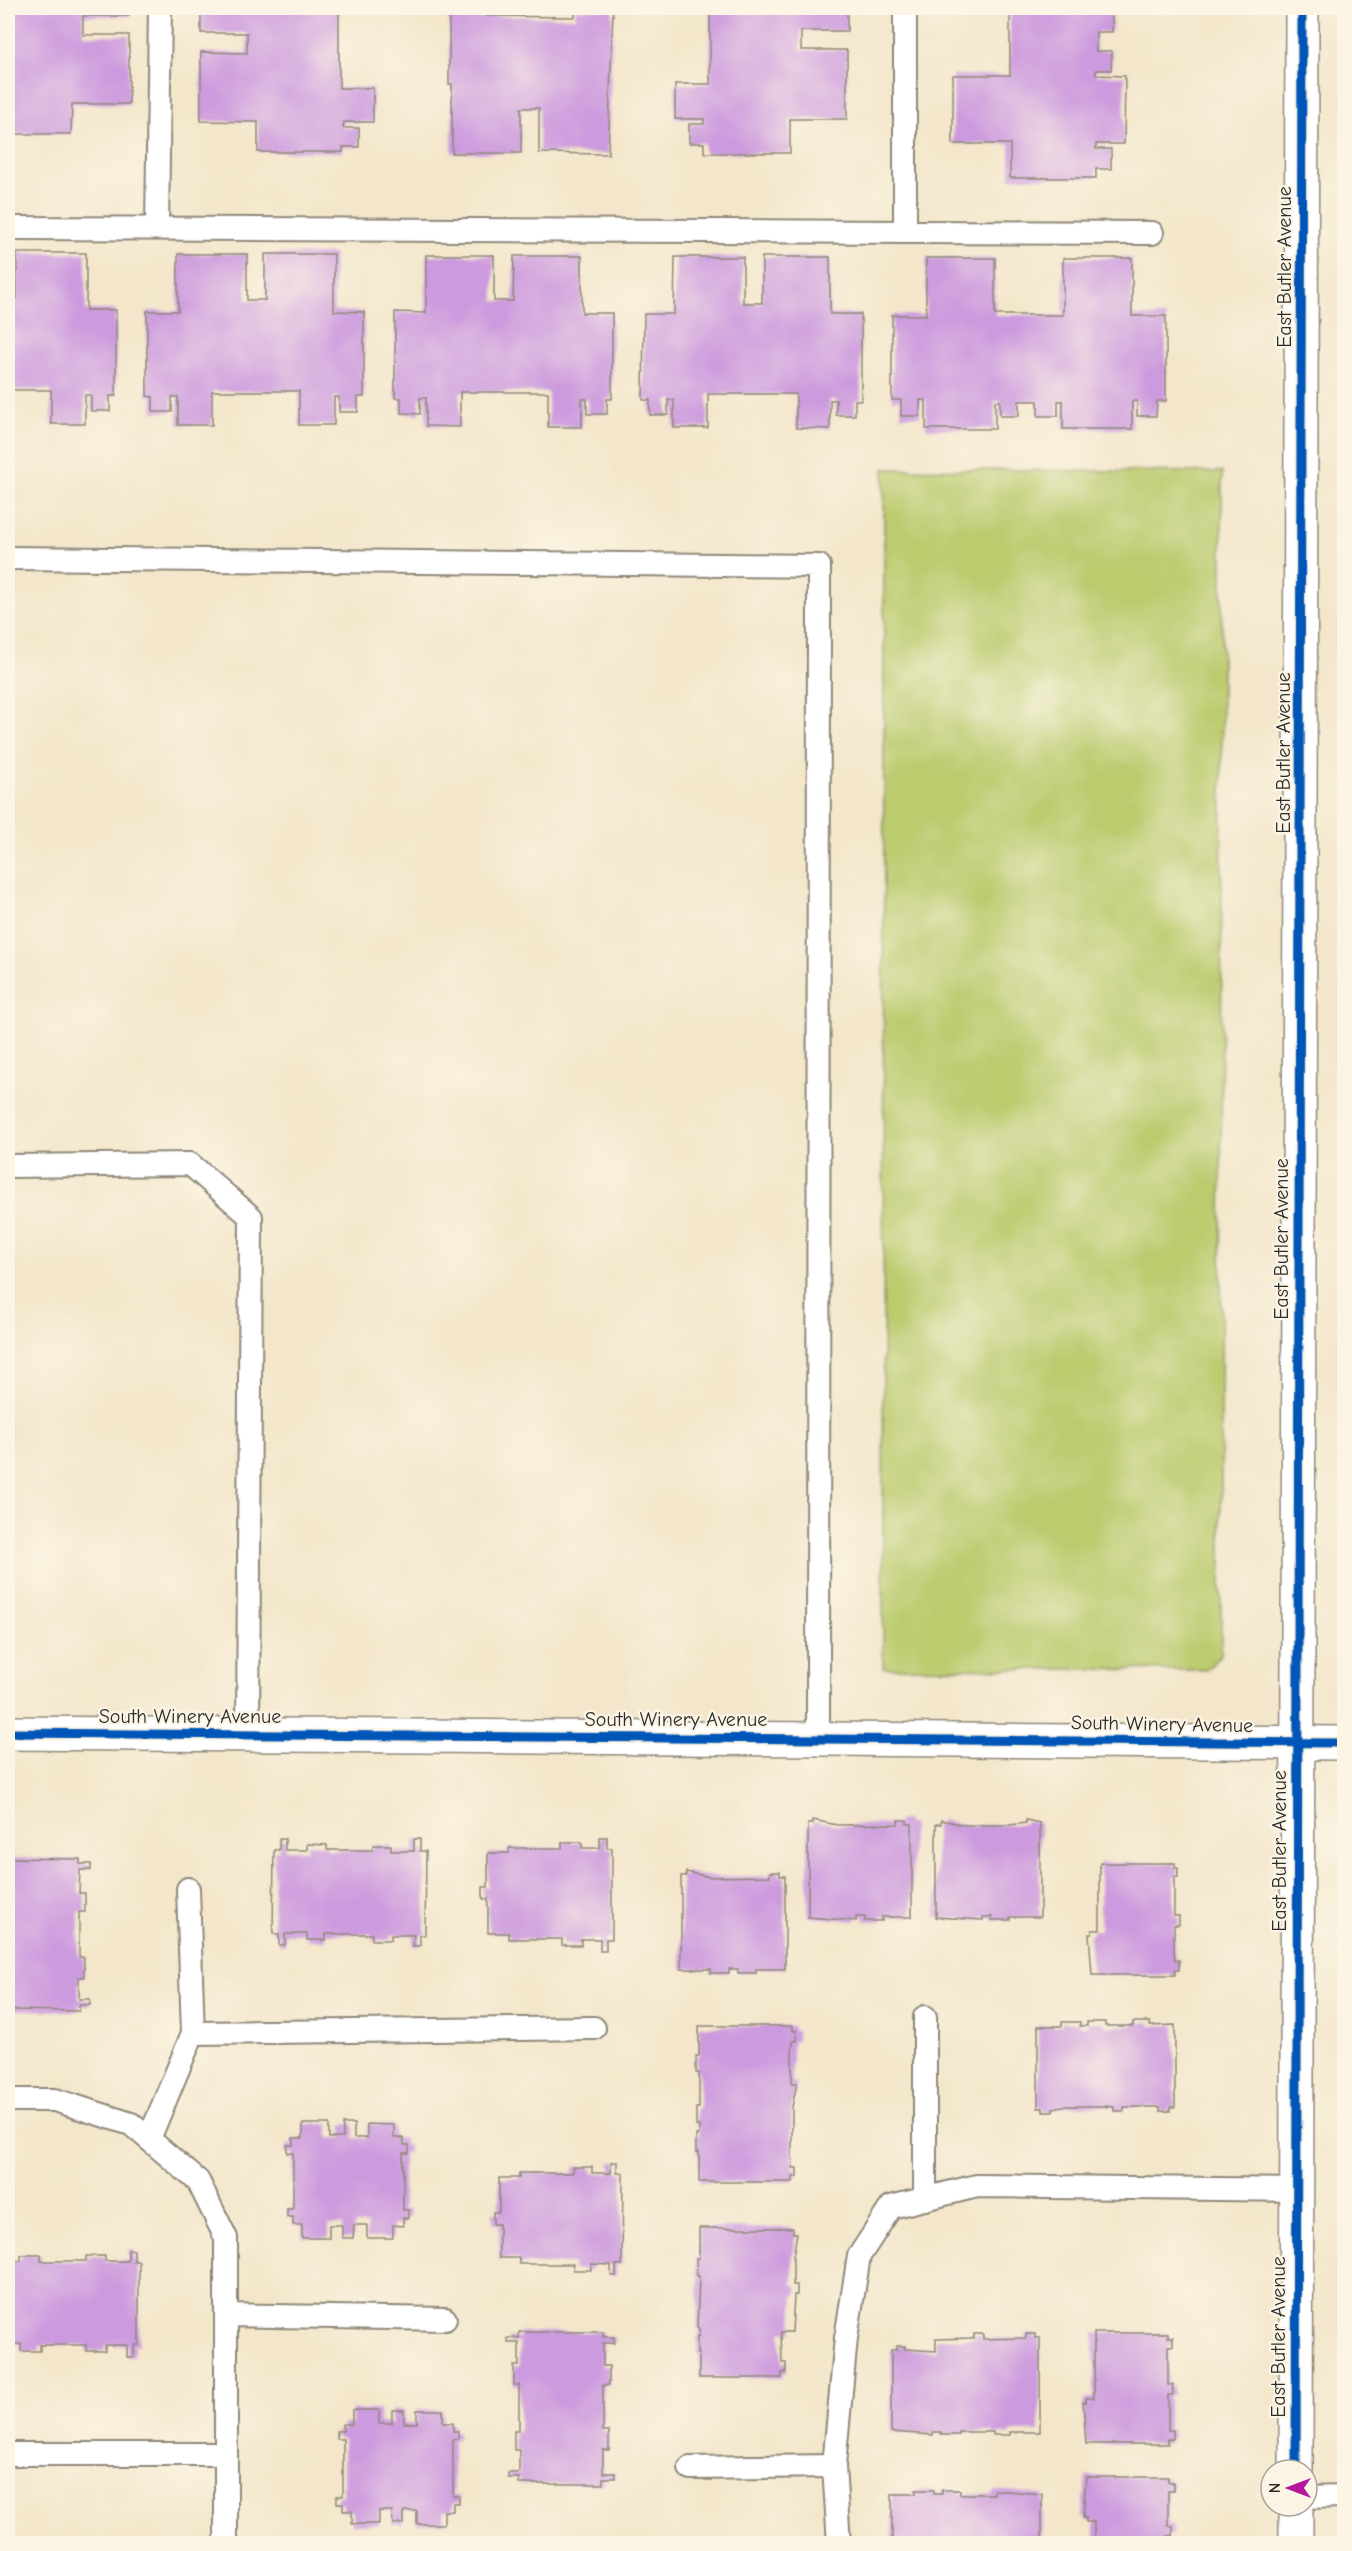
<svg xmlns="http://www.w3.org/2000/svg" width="1352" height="2551" viewBox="0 0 1352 2551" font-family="'Comic Neue',sans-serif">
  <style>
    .green { fill: #bbcb6e; stroke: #737b4c; stroke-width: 1.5 }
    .building { fill: #cc9ade }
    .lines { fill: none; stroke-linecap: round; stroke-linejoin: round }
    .service-casing { stroke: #8f887a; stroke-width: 26 }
    .minor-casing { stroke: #8f887a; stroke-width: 36 }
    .tertiary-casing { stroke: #8f887a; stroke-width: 36 }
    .service { stroke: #fff; stroke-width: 22 }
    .minor { stroke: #fff; stroke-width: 33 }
    .tertiary { stroke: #fff; stroke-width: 33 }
    .cycleway-casing { stroke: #fcf5e5; stroke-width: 13 }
    .cycleway { stroke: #0057b8; stroke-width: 9 }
    .labels { text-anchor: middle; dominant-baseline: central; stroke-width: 4.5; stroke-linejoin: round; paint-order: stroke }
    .street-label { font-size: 20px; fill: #2b2b2b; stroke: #fcf5e5 }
  </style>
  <rect width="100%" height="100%" fill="#fcf5e5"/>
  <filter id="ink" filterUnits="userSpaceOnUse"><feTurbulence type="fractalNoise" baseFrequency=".0167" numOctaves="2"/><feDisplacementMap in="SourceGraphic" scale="12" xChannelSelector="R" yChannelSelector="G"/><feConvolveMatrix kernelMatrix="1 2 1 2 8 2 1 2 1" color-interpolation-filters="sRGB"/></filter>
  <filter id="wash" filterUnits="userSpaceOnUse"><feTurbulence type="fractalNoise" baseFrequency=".008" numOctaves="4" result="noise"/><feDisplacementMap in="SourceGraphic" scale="24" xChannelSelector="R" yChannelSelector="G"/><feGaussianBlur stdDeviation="1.35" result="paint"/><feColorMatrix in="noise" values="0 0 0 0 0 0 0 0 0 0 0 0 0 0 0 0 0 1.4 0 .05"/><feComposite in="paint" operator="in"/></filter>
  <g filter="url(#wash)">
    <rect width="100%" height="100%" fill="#f3e6ca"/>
    <!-- green -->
    <polygon class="green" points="884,469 1222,472 1221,1655 1206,1670 883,1668"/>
    <g id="blocks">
      <!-- building -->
      <g class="building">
        <polygon points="8,8 129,8 129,16 83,16 83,35 129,35 129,104 72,104 71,134 8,134"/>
        <polygon points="201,8 339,8 339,88 373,88 373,122 344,122 343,128 359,128 359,147 343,147 343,152 258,152 258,122 201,121 201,52 247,53 247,33 201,33"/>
        <polygon points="449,8 487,8 487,16 575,17 575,9 613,9 608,154 539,153 539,108 521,108 521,153 452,153 452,84 449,84"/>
        <polygon points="710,8 847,8 847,31 801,31 801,50 847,50 847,119 790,119 790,153 704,153 704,143 689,143 689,124 704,124 704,119 675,119 675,84 710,84"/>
        <polygon points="1010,8 1096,8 1096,13 1112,13 1112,32 1096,32 1096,51 1112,51 1111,70 1096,70 1096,75 1125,76 1124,144 1096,144 1096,149 1111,149 1111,169 1096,169 1096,178 1010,178 1010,144 953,144 953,75 1010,75"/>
        <polygon points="17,253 86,253 86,310 116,310 116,396 110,396 110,411 91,411 91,395 85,395 85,424 51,424 51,390 8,390 8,298 17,298"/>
        <polygon points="178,254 247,254 247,300 265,300 265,254 334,254 334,311 364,312 364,397 358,397 358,412 339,412 339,397 334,397 334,425 299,425 299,391 212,391 212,425 178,425 178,397 172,397 172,412 153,412 153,397 147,396 147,311 178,311"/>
        <polygon points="426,255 494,255 494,301 513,301 514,256 582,256 582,313 612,313 612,399 607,399 607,414 587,414 587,399 582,399 582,427 548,427 548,392 460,392 460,427 426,426 426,398 420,398 420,414 401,413 401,398 395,398 395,312 426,313"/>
        <polygon points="675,257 743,257 743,303 762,303 762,257 830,257 830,314 861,314 861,400 855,400 855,415 836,415 836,400 830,400 830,429 796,428 796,394 708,394 708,428 674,428 674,400 668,400 668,415 650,415 650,400 643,400 644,314 674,314"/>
        <polygon points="926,258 995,258 995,315 1063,315 1063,258 1132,258 1132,316 1166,316 1166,401 1157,401 1156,416 1137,416 1137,401 1132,401 1132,429 1063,429 1063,401 1058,401 1058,416 1038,416 1038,401 1019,401 1019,416 1000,416 1000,401 995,401 995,429 926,429 926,400 920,400 920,416 901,416 901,400 892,400 892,315 926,315"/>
        <polygon points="813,1820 837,1825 898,1824 898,1820 907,1820 907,1824 912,1824 912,1917 882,1917 882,1921 865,1921 865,1917 856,1917 856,1921 808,1917 808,1824 813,1824"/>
        <polygon points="941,1820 965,1825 1010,1825 1026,1823 1026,1820 1040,1823 1040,1917 1010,1917 1010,1920 992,1920 992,1917 983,1917 983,1920 936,1917 936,1824 941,1824"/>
        <polygon points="600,1837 607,1837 607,1848 612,1848 612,1939 606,1939 606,1951 600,1951 600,1939 581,1939 581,1945 562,1945 562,1939 509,1939 509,1933 488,1933 488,1899 483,1899 483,1887 488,1887 488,1853 509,1853 509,1848 562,1848 562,1842 582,1842 582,1848 600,1848"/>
        <polygon points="279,1839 285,1839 285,1850 307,1850 307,1844 327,1845 327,1850 373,1850 373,1845 391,1845 391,1851 414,1851 414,1839 420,1839 420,1851 426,1851 425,1935 420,1935 420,1946 413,1946 414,1935 391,1935 391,1940 372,1940 372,1934 326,1934 326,1940 307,1940 307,1934 285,1934 285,1945 279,1945 279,1934 273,1934 274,1850 279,1850"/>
        <polygon points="8,1858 80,1859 80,1864 91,1864 91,1870 80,1870 79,1893 85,1893 85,1912 79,1912 79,1957 84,1957 84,1977 79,1977 79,1999 90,1999 90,2005 79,2005 79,2011 8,2010"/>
        <polygon points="1100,1863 1175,1863 1175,1868 1178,1868 1178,1877 1174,1877 1174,1916 1179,1916 1179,1925 1174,1925 1174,1950 1175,1960 1179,1960 1179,1970 1175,1970 1175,1975 1092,1975 1089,1934 1092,1934 1092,1930 1100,1930"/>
        <polygon points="686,1872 710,1877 770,1876 770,1872 780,1872 780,1876 785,1876 785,1969 756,1969 756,1973 738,1973 738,1969 729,1969 729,1973 711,1973 711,1969 681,1969 681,1876 686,1876"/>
        <polygon points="1062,2022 1080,2022 1080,2026 1087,2026 1087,2022 1105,2022 1105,2026 1133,2026 1133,2022 1150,2022 1150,2026 1175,2025 1175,2107 1170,2107 1170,2111 1160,2111 1160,2107 1124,2107 1124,2111 1114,2111 1114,2107 1104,2106 1063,2106 1053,2108 1053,2112 1043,2112 1043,2108 1038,2108 1038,2026 1062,2026"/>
        <polygon points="699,2026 793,2026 793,2031 797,2031 797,2041 793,2041 792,2055 792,2083 797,2083 792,2107 792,2153 793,2168 797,2168 797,2177 793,2177 793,2182 699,2182 699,2152 696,2152 696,2135 699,2135 699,2126 696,2126 696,2108 699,2108 699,2073 696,2073 696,2056 699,2056"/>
        <polygon points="303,2124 329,2124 329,2138 343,2138 343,2124 354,2124 354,2138 367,2138 367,2124 394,2125 394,2138 404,2138 404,2145 409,2145 409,2153 403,2153 403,2210 409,2210 409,2218 403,2218 403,2226 393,2225 393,2238 367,2238 367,2225 354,2225 353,2238 342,2238 342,2225 329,2225 329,2238 302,2238 302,2225 293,2225 293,2217 287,2217 287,2209 293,2209 293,2153 287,2153 287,2145 293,2145 293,2138 303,2138"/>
        <polygon points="611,2162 617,2162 617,2173 623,2173 622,2265 616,2265 616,2276 611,2276 611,2265 591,2264 591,2270 573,2270 573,2264 519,2264 519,2258 499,2258 499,2224 493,2224 493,2212 499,2212 499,2178 519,2178 519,2173 573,2173 573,2167 592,2167 592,2173 611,2173"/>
        <polygon points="699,2228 793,2228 793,2233 797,2233 793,2257 793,2285 797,2285 797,2295 794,2295 792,2332 781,2332 782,2363 786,2363 786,2373 782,2373 782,2378 699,2378 699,2354 697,2354 697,2336 699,2336 699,2328 697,2328 699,2276 697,2276 696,2258 699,2258"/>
        <polygon points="128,2250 134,2250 134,2261 139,2261 139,2345 134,2345 134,2357 127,2357 127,2345 105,2345 105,2351 86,2351 86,2345 40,2345 40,2351 21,2351 21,2344 8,2344 8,2261 21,2261 21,2255 41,2255 41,2261 86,2261 86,2256 105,2256 105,2261 128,2261"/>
        <polygon points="519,2332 603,2332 603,2337 614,2337 614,2343 603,2343 603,2366 609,2366 609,2385 603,2385 603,2431 609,2431 609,2450 603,2450 603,2473 615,2473 615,2478 603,2478 603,2484 519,2484 519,2478 508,2478 508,2473 519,2473 519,2450 514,2450 514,2431 519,2431 519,2385 514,2385 514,2366 519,2366 519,2343 508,2343 508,2338 519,2338"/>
        <polygon points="1094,2333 1168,2333 1168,2337 1173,2337 1173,2346 1168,2346 1168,2385 1173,2385 1173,2395 1168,2395 1168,2430 1173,2430 1173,2439 1168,2439 1168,2444 1086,2444 1083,2402 1086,2402 1086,2398 1094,2398"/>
        <polygon points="974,2334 983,2334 983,2339 1026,2338 1026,2334 1035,2334 1035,2338 1040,2338 1040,2432 1010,2432 1010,2435 993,2435 993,2432 959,2432 959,2435 941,2435 941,2432 933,2432 933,2435 891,2432 891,2350 896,2350 896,2346 905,2346 905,2349 936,2351 936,2339 974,2338"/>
        <polygon points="352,2410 379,2410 379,2423 392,2423 392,2410 404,2410 404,2423 417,2423 417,2410 443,2410 443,2423 453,2423 453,2431 458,2431 458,2439 453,2439 453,2496 459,2496 459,2503 453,2503 453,2511 444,2511 444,2524 417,2524 417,2511 404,2511 404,2524 393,2524 392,2511 379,2511 379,2524 352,2524 352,2511 343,2511 343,2503 337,2503 337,2496 343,2496 343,2439 337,2439 337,2431 343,2431 343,2424 352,2424"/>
        <polygon points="1086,2477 1168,2477 1168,2482 1173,2482 1173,2491 1168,2491 1168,2526 1173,2526 1173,2536 1168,2536 1168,2544 1094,2544 1094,2522 1086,2522 1086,2518 1083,2518"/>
        <polygon points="916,2490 934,2490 934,2494 942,2494 942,2490 960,2490 960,2494 994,2494 994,2490 1042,2494 1042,2544 892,2544 892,2494 916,2494"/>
      </g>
    </g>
  </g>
  <g filter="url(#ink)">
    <use href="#blocks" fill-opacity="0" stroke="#8f887a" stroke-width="1.5"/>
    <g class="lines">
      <!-- service casing -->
      <g class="service-casing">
        <g id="service">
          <polyline points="905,8 905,232"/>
          <polyline points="8,228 1152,233"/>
          <polyline points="157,228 160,8"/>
          <polyline points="8,558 819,566 818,1738"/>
          <polyline points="8,1166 190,1164 251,1217 248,1734"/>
          <polyline points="925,2017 925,2199"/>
          <polyline points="193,2033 594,2028"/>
          <polyline points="8,2100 55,2100 131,2124 198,2181 226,2238 226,2544"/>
          <polyline points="149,2139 193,2033 188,1889"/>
          <polyline points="226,2315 445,2319"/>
          <polyline points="8,2454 226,2454"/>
          <polyline points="690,2468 834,2466"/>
          <polyline points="1307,2497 1344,2496"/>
          <polyline points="839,2544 834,2466 846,2338 859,2256 891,2207 977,2186 1296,2190"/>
        </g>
      </g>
      <!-- minor casing -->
      <g class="minor-casing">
        <polyline id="minor" points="8,1733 1344,1743"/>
      </g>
      <!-- tertiary casing -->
      <g class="tertiary-casing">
        <g id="tertiary">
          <polyline points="1296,2470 1302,8"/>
          <polyline points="1296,2506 1296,2544"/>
        </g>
      </g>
      <!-- service -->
      <use href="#service" class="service"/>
      <!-- minor -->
      <use href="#minor" class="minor"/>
      <!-- tertiary -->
      <use href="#tertiary" class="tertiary"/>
      <!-- cycleway casing -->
      <g class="cycleway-casing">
        <g id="cycleway">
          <polyline points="8,1733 1344,1743"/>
          <polyline points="1296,2470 1302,8"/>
        </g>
      </g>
      <!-- cycleway -->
      <use href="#cycleway" class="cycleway"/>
    </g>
  </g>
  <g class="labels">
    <!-- street labels -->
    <g class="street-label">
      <text transform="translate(1284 267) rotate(-90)">East Butler Avenue</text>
      <text transform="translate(1283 753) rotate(-90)">East Butler Avenue</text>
      <text transform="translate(1281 1239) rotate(-90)">East Butler Avenue</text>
      <text x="190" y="1716">South Winery Avenue</text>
      <text x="676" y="1719">South Winery Avenue</text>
      <text transform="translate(1162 1724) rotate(1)">South Winery Avenue</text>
      <text transform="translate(1279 1851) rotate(-90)">East Butler Avenue</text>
      <text transform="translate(1278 2337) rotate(-90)">East Butler Avenue</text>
    </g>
  </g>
  <!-- margin -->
  <rect width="1352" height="2551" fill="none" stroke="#fcf5e5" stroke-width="30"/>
  <!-- north arrow -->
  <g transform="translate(1289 2488) rotate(270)"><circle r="28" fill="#fcf5e5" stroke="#a8a49b" stroke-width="1.5"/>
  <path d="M0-4.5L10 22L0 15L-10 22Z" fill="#b5179e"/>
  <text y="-9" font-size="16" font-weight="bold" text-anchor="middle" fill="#2b2b2b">N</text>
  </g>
</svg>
